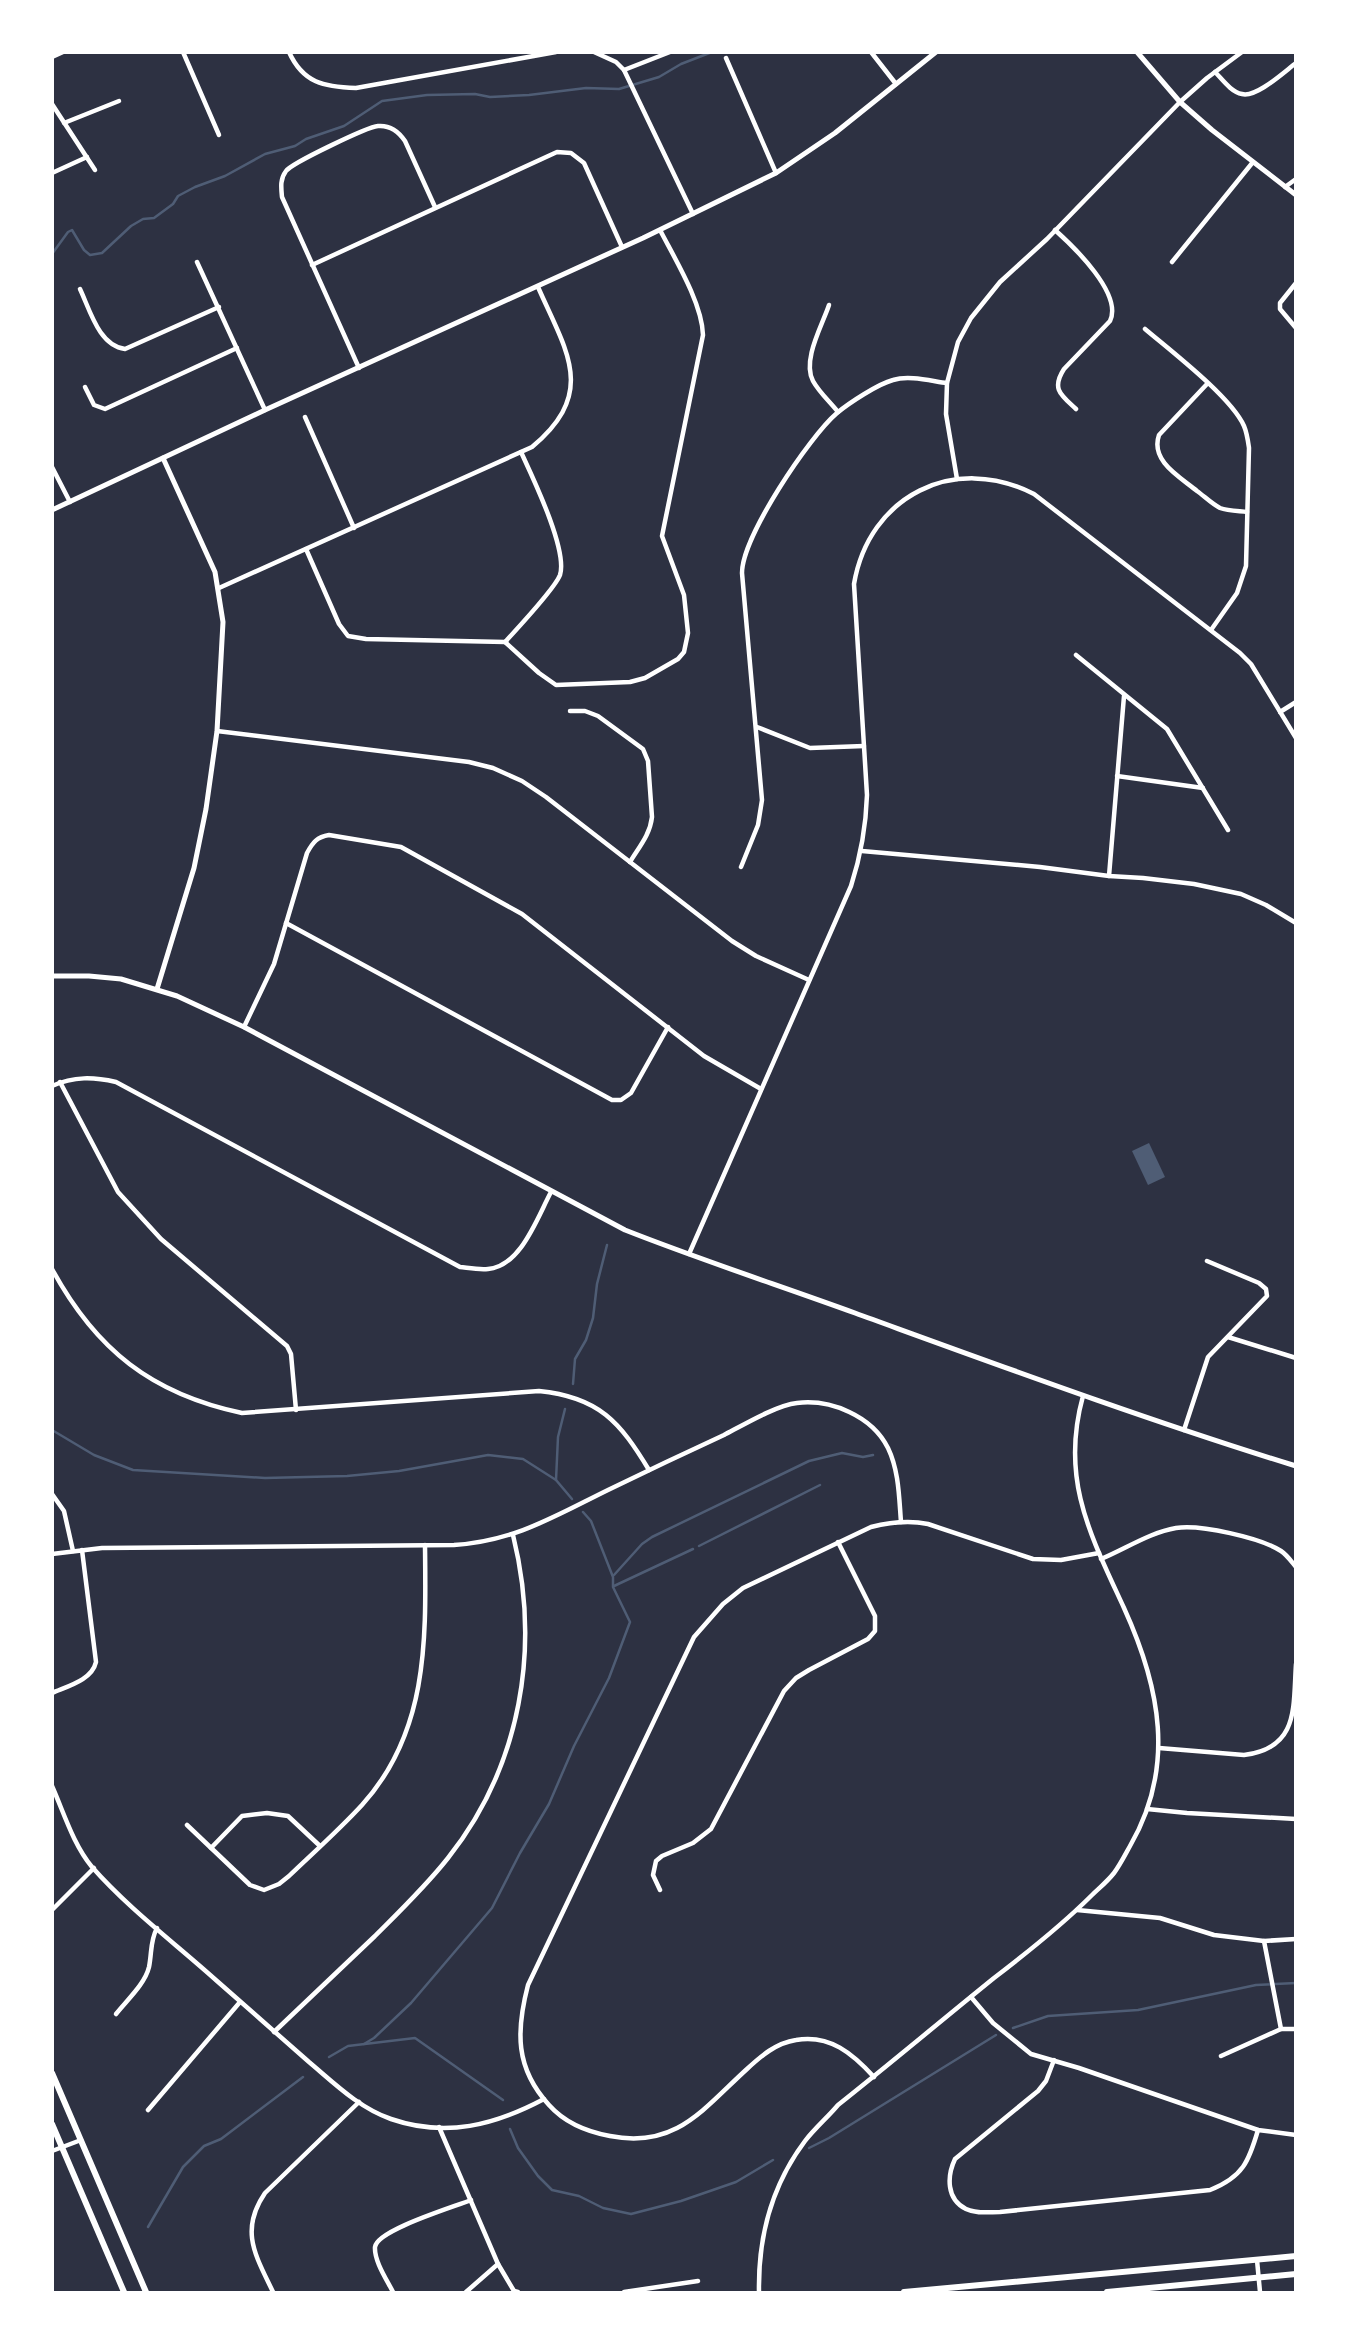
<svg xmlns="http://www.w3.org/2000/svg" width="1348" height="2345" viewBox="0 0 1348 2345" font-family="'Fira Sans Condensed',sans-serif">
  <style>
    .water { fill: #4f5d75 }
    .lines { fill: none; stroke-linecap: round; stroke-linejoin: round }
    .stream { stroke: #4f5d75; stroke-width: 2.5 }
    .minor { stroke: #fff; stroke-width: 4.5 }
    .tertiary { stroke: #fff; stroke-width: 5 }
    .secondary { stroke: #fff; stroke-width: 6 }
  </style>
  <rect width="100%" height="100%" fill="#2d3142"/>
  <!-- water -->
  <polygon class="water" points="1149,1143 1165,1177 1148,1185 1132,1151"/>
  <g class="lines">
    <!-- stream -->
    <g class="stream">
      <polyline points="52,254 68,232 72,230 84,250 90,255 102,253 131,226 143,219 154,218 173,204 178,196 195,187 225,176 265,154 295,146 306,139 344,126 382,101 427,95 475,94 490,97 529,95 586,88 619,89 659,77 681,64 712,52"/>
      <polyline points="573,1384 575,1359 586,1340 593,1318 597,1284 607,1245"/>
      <polyline points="565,1409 558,1437 556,1480 572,1499"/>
      <polyline points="52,1430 94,1455 133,1470 265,1478 347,1476 399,1471 488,1455 523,1459 556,1480"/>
      <polyline points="699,1546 820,1485"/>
      <polyline points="614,1575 642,1544 652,1537 809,1461 842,1453 863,1457 873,1455"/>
      <polyline points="614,1586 693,1549"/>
      <polyline points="1013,2028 1048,2016 1138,2010 1256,1985 1296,1983"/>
      <polyline points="364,2044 374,2038 411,2003 492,1908 520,1853 549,1804 574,1746 609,1678 630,1622 613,1587 613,1577 591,1521 583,1512"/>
      <polyline points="329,2057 348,2046 415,2038 503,2100"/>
      <polyline points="510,2129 518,2148 538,2176 552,2190 579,2196 603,2208 631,2214 681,2201 736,2182 773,2160"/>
      <polyline points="809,2148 829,2138 996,2035"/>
      <polyline points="148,2227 183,2167 204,2146 221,2139 303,2077"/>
    </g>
    <!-- minor -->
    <g class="minor">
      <polyline points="183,52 219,135"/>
      <path d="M289 52C303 83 324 87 356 88L556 52"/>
      <polyline points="594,52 616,62 624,70 693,214"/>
      <polyline points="871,52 896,84"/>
      <polyline points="52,57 63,52"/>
      <polyline points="726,58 776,173"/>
      <polyline points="624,70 670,52"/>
      <path d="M1215 72C1222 79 1231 92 1242 94 1256 98 1284 72 1296 63"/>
      <polyline points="52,104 95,170"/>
      <polyline points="64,123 119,101"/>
      <polyline points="52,173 87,157"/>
      <polyline points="1285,187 1296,179"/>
      <path d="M1055 230C1074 247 1123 294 1110 321L1064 369C1051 389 1061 395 1076 409"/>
      <polyline points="197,262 265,410"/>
      <polyline points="1172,262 1253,162"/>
      <polyline points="312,265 557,152 571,153 584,163 622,247"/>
      <polyline points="1296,283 1280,303 1280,309 1296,328"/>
      <path d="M80 289C90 310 99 346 125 349L219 307"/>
      <path d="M829 305C822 326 802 360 813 381 819 392 830 402 838 412"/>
      <path d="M1145 329C1171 351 1231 397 1244 426 1247 433 1248 441 1249 448L1246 566 1237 593 1211 630"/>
      <path d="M359 368 282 197C281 187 280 179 286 171 292 163 367 127 378 126 390 125 399 132 405 141L435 207"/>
      <path d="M1207 384 1159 435C1150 461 1180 477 1197 491 1204 496 1212 504 1220 508 1228 511 1239 511 1247 512"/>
      <polyline points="85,387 94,405 105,409 237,348"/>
      <polyline points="305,417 354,528"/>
      <polyline points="52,467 70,502"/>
      <polyline points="957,479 946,414 947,383 958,342 971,318 1000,282 1047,239 1180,102 1207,78 1242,52"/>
      <path d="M306 549 339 624 348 636 366 639 505 642C517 629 555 588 560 575 568 550 532 476 521 452"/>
      <path d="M219 588 532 447C598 392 566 351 538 287"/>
      <path d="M505 642 539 673 556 685 630 682 645 678 678 659 684 652 688 633 684 595 662 536 703 335C702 303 675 259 660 230"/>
      <polyline points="1076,655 1167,729 1228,830"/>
      <path d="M570 711H585L598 716 643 749 648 761 652 817C650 835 639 847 630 862"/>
      <polyline points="1280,712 1296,702"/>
      <polyline points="757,727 810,748 864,746"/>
      <polyline points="217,731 469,762 493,768 522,781 546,797 732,941 756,956 809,980"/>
      <polyline points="1117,776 1203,788"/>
      <polyline points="862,851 1040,867 1109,876 1143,878 1194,884 1241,894 1266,905 1296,923"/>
      <path d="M741 867 758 825 762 800 742 573C742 537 809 437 837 413 849 403 878 384 893 380 909 375 931 381 947 383"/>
      <polyline points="1109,876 1124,696"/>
      <polyline points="286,923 612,1100 621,1100 631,1093 668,1027"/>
      <path d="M244 1027 274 964 307 853C313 842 317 837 329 835L401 847 522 914 704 1056 761 1089"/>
      <polyline points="60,1082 118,1192 161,1239 287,1346 291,1354 296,1410"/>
      <path d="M52 1086C74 1076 94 1077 116 1082L460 1267C469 1268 479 1270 488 1269 521 1266 537 1218 551 1192"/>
      <path d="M689 1254 851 886C861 855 866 827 867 795L854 584C869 496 954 453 1034 494L1240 653 1251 664 1296 738"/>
      <path d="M52 1269C96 1350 152 1394 242 1413L539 1391C599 1397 620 1422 649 1470"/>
      <polyline points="1228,1337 1296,1358"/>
      <polyline points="1184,1430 1208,1357 1267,1296 1266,1289 1259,1283 1207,1261"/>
      <polyline points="52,1494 64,1511 73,1551"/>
      <path d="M52 1554 102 1548 454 1545C515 1541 555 1516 608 1490 647 1471 685 1453 724 1435 743 1425 777 1405 797 1403 831 1399 872 1416 888 1448 899 1471 899 1497 901 1522"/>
      <path d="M1101 1559C1125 1549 1151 1532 1176 1528 1200 1524 1261 1538 1281 1551 1287 1555 1291 1561 1296 1567"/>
      <path d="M52 1693C68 1686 92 1680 96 1662L82 1550"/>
      <path d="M1159 1748 1244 1755C1299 1748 1293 1708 1296 1664"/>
      <path d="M52 1786C64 1813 73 1844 92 1867 129 1909 176 1944 217 1981 248 2008 278 2035 309 2062 334 2083 359 2108 391 2119 446 2138 495 2125 544 2099"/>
      <polyline points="1147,1809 1187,1813 1296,1819"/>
      <path d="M187 1825 250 1885 264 1890 279 1884 289 1876C313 1853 339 1830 362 1805 429 1731 426 1638 425 1545"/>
      <polyline points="211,1848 242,1816 267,1813 288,1816 320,1846"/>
      <polyline points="660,1890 653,1875 656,1861 662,1856 693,1843 711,1829 784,1691 796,1678 809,1670 868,1639 875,1631 875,1616 838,1542"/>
      <polyline points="52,1910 94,1868"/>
      <polyline points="1077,1910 1160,1918 1214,1935 1264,1941 1296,1939"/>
      <polyline points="1264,1941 1281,2029"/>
      <polyline points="971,1997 993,2023 1031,2054 1079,2068 1258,2130 1296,2135"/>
      <path d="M116 2014C127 2000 145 1984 149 1967 152 1952 150 1941 157 1928"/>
      <path d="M274 2032C308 2000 341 1968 375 1936 400 1911 426 1886 448 1858 521 1766 541 1648 513 1535"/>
      <polyline points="1221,2056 1281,2029 1296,2029"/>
      <path d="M1054 2060 1046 2081 1038 2091 955 2159C947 2176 946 2199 966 2209 976 2214 989 2212 1000 2212L1210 2190C1243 2177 1249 2161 1258 2130"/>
      <path d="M874 2077C853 2054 830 2034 796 2040 776 2043 761 2056 747 2069 703 2109 676 2149 610 2136 588 2132 565 2123 549 2105 515 2068 516 2031 528 1985L694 1637 723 1604 743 1588 871 1527C891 1522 908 1520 928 1524L1033 1559 1061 1560 1099 1553"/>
      <polyline points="148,2110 240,2002"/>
      <polyline points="439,2127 498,2264 514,2291 518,2292"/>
      <polyline points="52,2151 81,2140"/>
      <polyline points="1257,2260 1260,2292"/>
      <path d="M273 2292C256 2256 239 2231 265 2193L359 2102"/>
      <path d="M393 2292C387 2280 374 2261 375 2247 377 2230 454 2207 471 2200"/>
      <polyline points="466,2292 498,2264"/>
      <polyline points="624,2292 698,2281"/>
      <path d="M759 2292C758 2238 772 2185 805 2141 815 2128 828 2117 838 2105 891 2063 942 2020 994 1978 1028 1952 1061 1926 1091 1896 1098 1889 1107 1882 1114 1873 1120 1865 1125 1855 1130 1846 1176 1767 1160 1687 1124 1608 1090 1534 1060 1479 1083 1396"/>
    </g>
    <!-- tertiary -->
    <g class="tertiary">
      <polyline points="1137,52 1180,102 1212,130 1296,195"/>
      <polyline points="52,510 265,410 643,238 776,173 835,133 936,52"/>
      <path d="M52 976H89L121 979 177 996 244 1027 625 1230C701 1260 778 1285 855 1313 1001 1366 1147 1420 1296 1466"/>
      <polyline points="157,989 194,868 206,809 217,731 223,622 215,572 163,458"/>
    </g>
    <!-- secondary -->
    <g class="secondary">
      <polyline points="52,2073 146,2292"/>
      <polyline points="52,2124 124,2292"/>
      <polyline points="904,2292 1296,2256"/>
      <polyline points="1107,2292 1296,2274"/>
    </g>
  </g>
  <!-- border -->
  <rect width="1348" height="2345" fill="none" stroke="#ffffff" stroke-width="108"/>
</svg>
